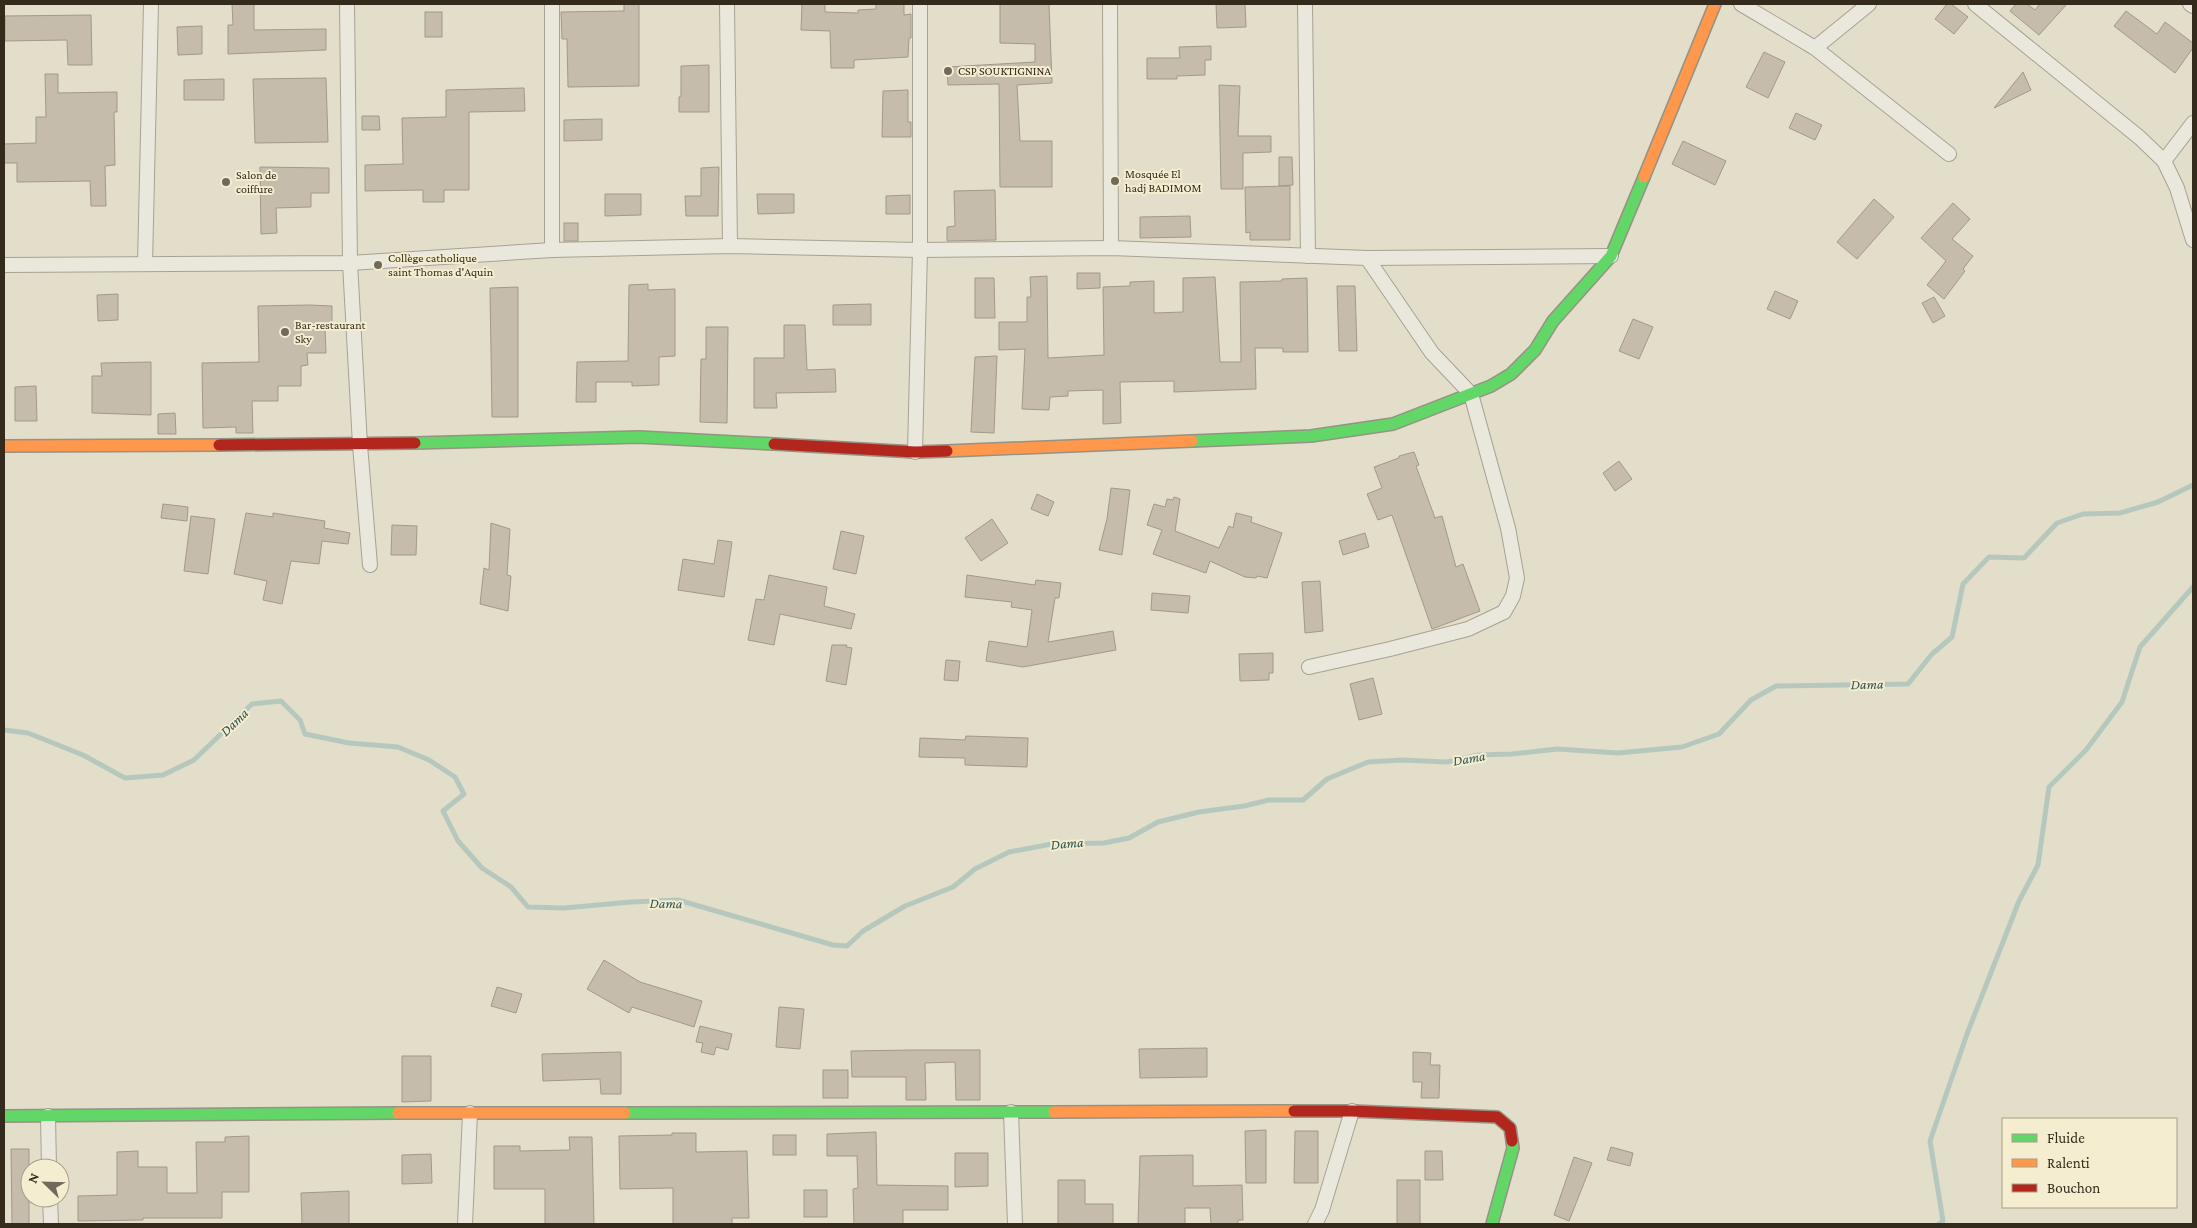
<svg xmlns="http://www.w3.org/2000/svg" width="2197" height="1228" viewBox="0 0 2197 1228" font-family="'Crimson Pro',serif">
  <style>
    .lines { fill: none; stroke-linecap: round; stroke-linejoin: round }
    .stream { stroke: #b6c8be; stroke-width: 5 }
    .building { fill: #c5bcab; stroke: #a2998a }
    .street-casing { stroke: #a7a294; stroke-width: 16 }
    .fast-casing { stroke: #969284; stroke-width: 14 }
    .slow-casing { stroke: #969284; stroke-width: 14 }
    .jam-casing { stroke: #969284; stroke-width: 14 }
    .street { stroke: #eae7dc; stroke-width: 14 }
    .fast { stroke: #63d668; stroke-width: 11 }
    .slow { stroke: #ff974d; stroke-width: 11 }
    .jam { stroke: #b3261e; stroke-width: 11 }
    .poi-dot { fill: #716a5a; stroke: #f4edcf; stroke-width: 2 }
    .labels { text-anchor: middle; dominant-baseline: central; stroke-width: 4; stroke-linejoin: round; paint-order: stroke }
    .poi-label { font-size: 12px; fill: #342b1d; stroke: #f4edcf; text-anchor: start }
    .water-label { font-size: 14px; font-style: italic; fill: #2c5153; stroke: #f4edcf }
  </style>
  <rect width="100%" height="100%" fill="#e2deca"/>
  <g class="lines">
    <!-- stream -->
    <g class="stream">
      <polyline points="4,730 28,733 83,755 125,778 163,775 194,760 252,704 281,701 300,720 305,734 349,743 398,747 429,760 455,777 464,794 443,811 458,841 482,868 511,887 528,907 564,908 631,902 678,900 833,945 847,946 863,931 905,906 953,887 975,869 1009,852 1052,844 1104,843 1129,838 1158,822 1199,812 1244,806 1269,800 1303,800 1327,779 1368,762 1402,760 1447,762 1478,755 1512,754 1557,749 1618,753 1682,747 1719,734 1751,700 1776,686 1908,684 1932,654 1952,637 1963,584 1989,557 2024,558 2057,523 2083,514 2120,513 2158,502 2193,485"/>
      <polyline points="1939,1224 1943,1221 1930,1141 1967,1034 2019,901 2038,865 2049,787 2086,750 2122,702 2140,647 2193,587"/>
    </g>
  </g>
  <!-- building -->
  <g class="building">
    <polygon points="232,4 254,4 254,30 326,29 326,50 228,54 228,25 233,25"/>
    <polygon points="624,4 639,4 639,86 568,87 567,39 562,39 561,12 624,11"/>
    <polygon points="802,4 825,4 825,12 858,13 858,10 876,9 876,4 904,4 904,15 911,14 911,38 909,38 908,57 854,60 854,68 831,68 830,31 801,30"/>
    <polygon points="1000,4 1049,4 1052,83 1017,85 1020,141 1052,141 1052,187 1000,187 999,84 948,85 947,67 1035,62 1035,44 1000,43"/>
    <polygon points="1216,4 1245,4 1246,27 1217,28"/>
    <polygon points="1947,4 1951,4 1968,17 1954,34 1935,19"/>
    <polygon points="2016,4 2027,4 2035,10 2040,4 2067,4 2039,35 2010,11"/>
    <polygon points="2126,11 2157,34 2165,22 2193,43 2193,48 2175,73 2114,26"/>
    <rect x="425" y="12" width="17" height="25"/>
    <polygon points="91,15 92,65 68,65 67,40 5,41 5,16"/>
    <polygon points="202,26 202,54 178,55 177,27"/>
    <polygon points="1211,46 1211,60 1205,60 1205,75 1177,76 1177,79 1147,79 1147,58 1180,58 1179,47"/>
    <polygon points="1764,52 1785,62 1768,98 1746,87"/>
    <polygon points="709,65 709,112 679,112 679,97 681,96 681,66"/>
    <polygon points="2023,72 2031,90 1994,108"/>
    <polygon points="45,74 58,74 58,93 117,92 117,112 114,112 115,165 105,166 106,206 91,206 90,181 17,182 17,163 4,163 4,144 36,143 36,117 46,117"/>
    <polygon points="326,78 328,142 255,143 253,79"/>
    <polygon points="224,79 224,100 184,100 184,80"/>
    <polygon points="1219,85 1240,86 1238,136 1271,136 1271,152 1243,153 1243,189 1221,189"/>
    <polygon points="524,88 525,111 469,112 469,190 444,190 444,202 423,202 423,190 365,191 365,165 403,164 402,118 446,117 446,90"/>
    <polygon points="908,90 908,122 911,122 911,137 882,137 883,91"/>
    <polygon points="1796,113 1822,125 1815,140 1789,128"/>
    <polygon points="362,116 379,116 380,130 362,130"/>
    <polygon points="602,119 602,140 564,141 564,120"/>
    <polygon points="1683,141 1726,161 1715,185 1672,164"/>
    <polygon points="1279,157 1292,157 1293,185 1279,186"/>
    <polygon points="260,167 329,168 329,193 311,193 311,207 276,208 277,233 261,234"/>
    <polygon points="719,167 718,216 686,216 685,196 701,196 701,168"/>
    <polygon points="1290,186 1290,240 1250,240 1250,232 1246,233 1245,187"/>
    <polygon points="995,190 996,240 947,241 947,227 955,226 954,191"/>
    <polygon points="605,194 641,194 641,215 605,216"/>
    <polygon points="757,194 794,194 794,213 758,214"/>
    <polygon points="910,195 910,214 886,214 886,196"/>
    <polygon points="1874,199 1894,217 1857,259 1837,242"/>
    <polygon points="1953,203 1970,219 1952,239 1973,256 1963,269 1965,271 1944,299 1927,285 1946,261 1921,238"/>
    <polygon points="1190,216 1191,237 1140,238 1140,217"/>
    <rect x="564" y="223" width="14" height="18"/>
    <polygon points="1077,273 1100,273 1100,288 1077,289"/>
    <polygon points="1047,276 1048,358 1104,355 1103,287 1130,286 1130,282 1154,281 1154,313 1183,312 1183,278 1215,277 1220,362 1241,362 1240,282 1282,281 1282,279 1307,278 1308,352 1283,352 1283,348 1255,348 1256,389 1174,392 1174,381 1120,382 1121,423 1103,424 1103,390 1068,391 1068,396 1050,397 1049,410 1022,409 1025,349 999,350 999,322 1027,322 1027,297 1031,297 1030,277"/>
    <polygon points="975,278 994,278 995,318 975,318"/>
    <polygon points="648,284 648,290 675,289 675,356 659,357 659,385 632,386 632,382 596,382 596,402 576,402 577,362 628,361 629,285"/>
    <polygon points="1337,286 1355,286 1357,351 1339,351"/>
    <polygon points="518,287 518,417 492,417 490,288"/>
    <polygon points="1775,291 1798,301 1790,319 1767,309"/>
    <polygon points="118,294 118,320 98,321 97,295"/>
    <polygon points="1934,297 1945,316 1933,323 1922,303"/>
    <polygon points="871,304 871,325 833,325 833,305"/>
    <polygon points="309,305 332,306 332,329 325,329 326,353 307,353 308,365 301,366 301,386 278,386 278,401 252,401 253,433 236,433 236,427 203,428 202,363 259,362 258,306"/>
    <polygon points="1633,319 1653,327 1639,359 1619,351"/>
    <polygon points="784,325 805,325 807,370 835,369 836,392 776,393 777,408 754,408 754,358 784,358"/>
    <polygon points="706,327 728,327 727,423 700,422 701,359 706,359"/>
    <polygon points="997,356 994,433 971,432 975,357"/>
    <polygon points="151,362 151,415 92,413 92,376 102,376 101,363"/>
    <polygon points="36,386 37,421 15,421 15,387"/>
    <polygon points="175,413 176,434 158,434 158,414"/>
    <polygon points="1414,452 1419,465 1416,466 1435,518 1442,516 1456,567 1463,564 1480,611 1432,629 1392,515 1378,520 1367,494 1382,488 1374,467 1399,458 1399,456"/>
    <polygon points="1619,461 1632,479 1615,491 1603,473"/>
    <polygon points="1111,488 1130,490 1122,555 1099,550 1107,519"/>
    <polygon points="1037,494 1054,502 1048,516 1031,509"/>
    <polygon points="1174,497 1180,499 1175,531 1219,548 1229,526 1233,528 1236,513 1252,517 1251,522 1282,533 1267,578 1257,576 1256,578 1245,577 1210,561 1206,573 1153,554 1162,530 1147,525 1154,504 1165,507 1167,499 1173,500"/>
    <polygon points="163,504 188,507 187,521 161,518"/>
    <polygon points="246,513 273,517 273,513 325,521 324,528 350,533 348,544 322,541 319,564 291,561 282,604 263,600 267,581 234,574"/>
    <polygon points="191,516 215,519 208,574 184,571"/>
    <polygon points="992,519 1008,543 981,561 965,538"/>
    <polygon points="491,523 510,529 507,575 511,576 508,611 480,604 484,568 489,570"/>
    <polygon points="392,525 417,526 416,555 391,555"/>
    <polygon points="841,531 864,536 856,574 833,569"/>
    <polygon points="1365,533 1369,547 1343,555 1339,541"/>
    <polygon points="718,540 732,542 724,597 678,590 683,559 714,564"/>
    <polygon points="769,575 827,587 824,606 855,614 851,629 780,614 774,645 748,640 756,599 764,600"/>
    <polygon points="967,575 1035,585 1036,580 1061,583 1059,598 1055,598 1048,642 1113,631 1116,650 1023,667 986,661 989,641 1027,647 1032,610 1011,607 1012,602 965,597"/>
    <polygon points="1320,581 1323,631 1305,633 1302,582"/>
    <polygon points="1152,593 1190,596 1188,613 1151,610"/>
    <polygon points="832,645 847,645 846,647 852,648 846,685 826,681"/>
    <polygon points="1273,653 1273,673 1269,673 1269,680 1240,681 1239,654"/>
    <polygon points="946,660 960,661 958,681 944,680"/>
    <polygon points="1373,678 1382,714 1359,720 1350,684"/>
    <polygon points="966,736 1028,738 1027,767 965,765 965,758 919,757 920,738 965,740"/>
    <polygon points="604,960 640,982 702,1001 694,1027 632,1007 629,1013 587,989"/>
    <polygon points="497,987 522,994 516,1013 491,1006"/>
    <polygon points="779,1007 804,1009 800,1049 776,1047"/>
    <polygon points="700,1026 732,1034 728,1050 716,1047 714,1055 701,1052 703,1043 696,1042"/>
    <polygon points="1207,1048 1207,1077 1140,1078 1139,1049"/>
    <polygon points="911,1050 980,1050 980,1100 956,1100 955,1062 925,1063 926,1100 906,1100 906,1077 852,1077 851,1051"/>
    <polygon points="621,1052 621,1094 601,1094 600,1079 543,1081 542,1054"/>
    <polygon points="1413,1052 1431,1053 1430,1065 1440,1065 1439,1098 1421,1098 1422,1082 1413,1082"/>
    <polygon points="402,1056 431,1056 431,1101 402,1102"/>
    <rect x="823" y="1070" width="25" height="28"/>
    <polygon points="1266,1130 1266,1183 1246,1183 1245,1131"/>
    <polygon points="1295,1131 1318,1131 1318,1183 1294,1183"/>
    <polygon points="876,1132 877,1185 948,1186 948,1210 903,1210 903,1224 854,1224 853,1189 858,1188 857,1156 827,1156 827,1134"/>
    <polygon points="672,1133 696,1133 696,1152 747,1151 749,1218 732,1218 732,1224 673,1224 673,1188 620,1189 619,1136 672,1135"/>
    <rect x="773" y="1135" width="23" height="20"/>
    <polygon points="249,1136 249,1192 222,1192 222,1218 143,1218 143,1220 78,1221 78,1196 117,1195 117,1152 138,1151 138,1167 167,1167 167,1193 197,1193 196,1142 225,1142 225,1137"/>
    <polygon points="569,1137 592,1137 594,1224 545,1224 545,1189 494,1189 494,1146 520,1146 520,1151 570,1150"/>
    <polygon points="1611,1147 1633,1153 1630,1166 1607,1160"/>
    <polygon points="11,1149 29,1149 29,1224 12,1224"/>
    <polygon points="1425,1151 1442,1151 1443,1180 1425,1180"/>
    <polygon points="955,1153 988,1153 988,1186 955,1187"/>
    <polygon points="431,1154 432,1183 402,1184 402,1155"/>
    <polygon points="1193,1155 1193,1186 1242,1185 1243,1220 1238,1220 1238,1224 1211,1224 1210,1208 1185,1208 1185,1224 1138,1224 1140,1156"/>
    <polygon points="1574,1157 1592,1163 1569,1221 1554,1215"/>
    <polygon points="1058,1180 1085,1180 1085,1204 1113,1204 1113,1224 1058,1224"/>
    <rect x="1397" y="1180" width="23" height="44"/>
    <rect x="804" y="1190" width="23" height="27"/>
    <polygon points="349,1191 349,1224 302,1224 301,1193"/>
  </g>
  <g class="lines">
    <!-- street casing -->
    <g class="street-casing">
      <g id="street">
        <polyline points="347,4 350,263 360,445 370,565"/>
        <polyline points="552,4 552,250"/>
        <polyline points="727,4 730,246"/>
        <polyline points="1110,4 1111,248"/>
        <polyline points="1305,4 1308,256"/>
        <polyline points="1741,4 1815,48 1949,154"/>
        <polyline points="1975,4 2140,138 2164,161 2177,188 2193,240"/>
        <polyline points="2190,4 2193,6"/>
        <polyline points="1815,48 1869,4"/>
        <polyline points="2164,161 2193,123"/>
        <polyline points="145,264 151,4"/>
        <polyline points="4,265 350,263 552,250 730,246 920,250 1111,248 1367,258 1611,256"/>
        <polyline points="915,452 920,250 920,4"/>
        <polyline points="1309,667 1390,649 1468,629 1504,612 1513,596 1517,578 1508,528 1471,394 1432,353 1367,258"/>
        <polyline points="1011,1112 1015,1224"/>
        <polyline points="48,1116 49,1168"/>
        <polyline points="50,1198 51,1224"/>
        <polyline points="465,1224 470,1113"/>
        <polyline points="1315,1224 1322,1210 1352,1111"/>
      </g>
    </g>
    <!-- fast casing -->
    <g class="fast-casing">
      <g id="fast">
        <polyline points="1192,441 1311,436 1393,424 1491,386 1511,374 1535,350 1553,321 1611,256 1644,177"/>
        <polyline points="415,443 639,437 774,444"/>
        <polyline points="625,1113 1054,1112"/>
        <polyline points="4,1116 398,1113"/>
        <polyline points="1492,1224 1513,1148 1512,1141"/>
      </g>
    </g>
    <!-- slow casing -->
    <g class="slow-casing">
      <g id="slow">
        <polyline points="1644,177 1715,4"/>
        <polyline points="4,446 219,445"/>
        <polyline points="947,451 1192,441"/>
        <polyline points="1054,1112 1294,1111"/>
        <polyline points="398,1113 625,1113"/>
      </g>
    </g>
    <!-- jam casing -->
    <g class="jam-casing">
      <g id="jam">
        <polyline points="774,444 915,452 947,451"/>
        <polyline points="219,445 415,443"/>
        <polyline points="1294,1111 1352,1111 1497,1117 1510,1128 1512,1141"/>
      </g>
    </g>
    <!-- street -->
    <use href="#street" class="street"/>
    <!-- fast -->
    <use href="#fast" class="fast"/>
    <!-- slow -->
    <use href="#slow" class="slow"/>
    <!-- jam -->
    <use href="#jam" class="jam"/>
  </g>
  <!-- markers -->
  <g class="poi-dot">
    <circle cx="948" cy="71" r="5"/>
    <circle cx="1115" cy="181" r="5"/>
    <circle cx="226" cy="182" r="5"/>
    <circle cx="378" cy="265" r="5"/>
    <circle cx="285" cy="332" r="5"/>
  </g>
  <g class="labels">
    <!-- poi labels -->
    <g class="poi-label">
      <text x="958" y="71">CSP SOUKTIGNINA</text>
      <text x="1125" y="174">Mosquée El<tspan x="1125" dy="14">hadj BADIMOM</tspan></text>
      <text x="236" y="175">Salon de<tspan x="236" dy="14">coiffure</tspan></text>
      <text x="388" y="258">Collège catholique<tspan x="388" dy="14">saint Thomas d'Aquin</tspan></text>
      <text x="295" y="325">Bar-restaurant<tspan x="295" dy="14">Sky</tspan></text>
    </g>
    <!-- water labels -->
    <g class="water-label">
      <text transform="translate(1867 684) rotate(-1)">Dama</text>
      <text transform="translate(234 722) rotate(-44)">Dama</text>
      <text transform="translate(1469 758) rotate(-10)">Dama</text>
      <text transform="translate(1067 843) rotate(-5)">Dama</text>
      <text transform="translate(666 903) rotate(1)">Dama</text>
    </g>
  </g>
  <!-- border -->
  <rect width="2197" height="1228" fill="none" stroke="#342b1d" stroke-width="10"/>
  <!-- legend -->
  <rect x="2002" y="1118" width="175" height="90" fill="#f4edcf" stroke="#a79f88"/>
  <rect x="2012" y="1134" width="25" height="8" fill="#63d668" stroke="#a79f88"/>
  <text x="2047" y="1143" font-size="15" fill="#342b1d">Fluide</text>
  <rect x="2012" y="1159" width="25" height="8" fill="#ff974d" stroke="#a79f88"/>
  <text x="2047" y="1168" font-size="15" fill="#342b1d">Ralenti</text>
  <rect x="2012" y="1184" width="25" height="8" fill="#b3261e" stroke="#a79f88"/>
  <text x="2047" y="1193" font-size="15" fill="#342b1d">Bouchon</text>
  <!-- north arrow -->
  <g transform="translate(45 1183) rotate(293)"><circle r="24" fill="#f4edcf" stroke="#a79f88"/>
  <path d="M0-4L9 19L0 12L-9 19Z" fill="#716a5a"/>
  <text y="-8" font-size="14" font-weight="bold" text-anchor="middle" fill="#342b1d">N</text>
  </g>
</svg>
